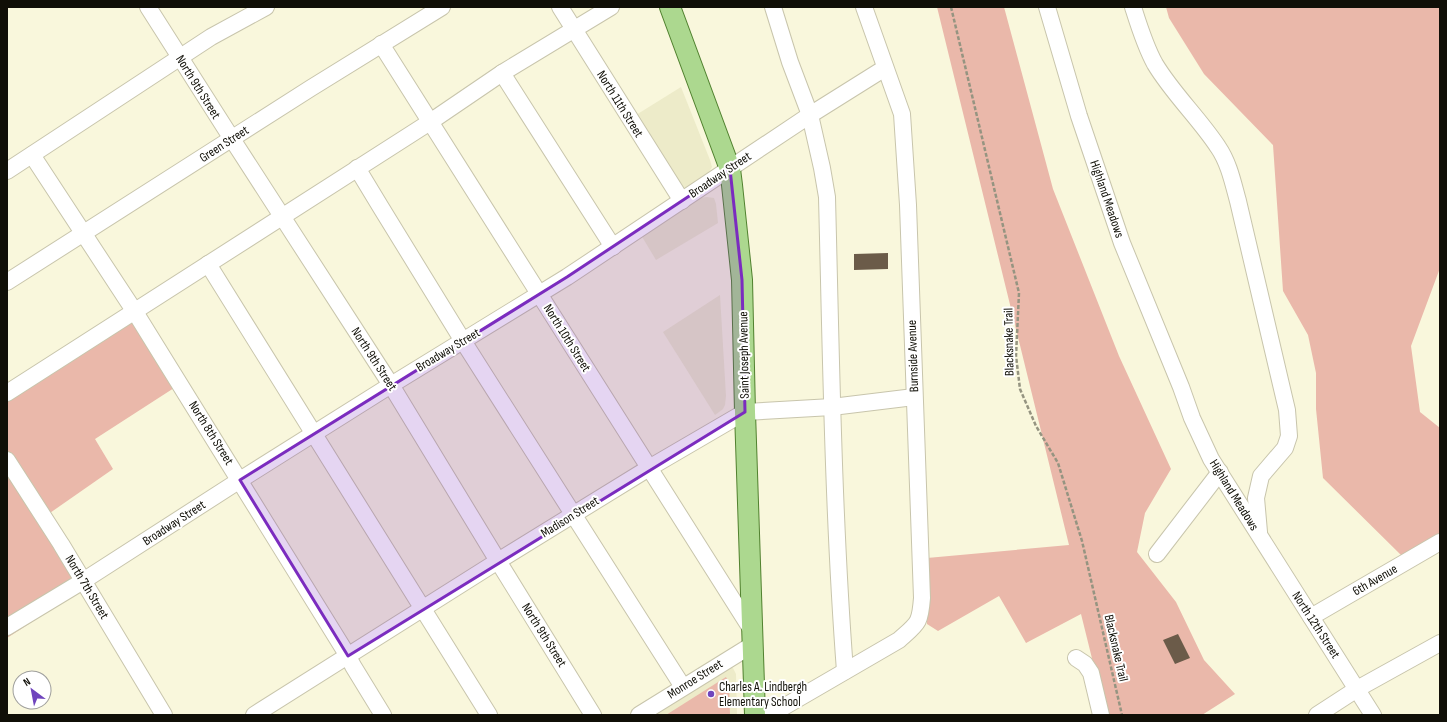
<svg xmlns="http://www.w3.org/2000/svg" width="1447" height="722" viewBox="0 0 1447 722" font-family="'Sofia Sans Condensed',sans-serif">
  <style>
    .built { fill: #edebc9 }
    .green { fill: #eab8aa }
    .building { fill: #6b5b49 }
    .lines { fill: none; stroke-linecap: round; stroke-linejoin: round }
    .minor-casing { stroke: #c8c5ac; stroke-width: 18 }
    .major-casing { stroke: #51812f; stroke-width: 22 }
    .path { stroke: #959481; stroke-width: 2.5; stroke-dasharray: 4 2; stroke-linecap: butt }
    .minor { stroke: #fff; stroke-width: 16 }
    .major { stroke: #acd88f; stroke-width: 20 }
    .marked { fill: #7b2cbf; fill-opacity: 0.2; stroke: #7b2cbf; stroke-width: 3; stroke-linejoin: round }
    .poi-dot { fill: #7045bd; stroke: #fff; stroke-width: 1.5 }
    .labels { text-anchor: middle; dominant-baseline: central; stroke-width: 4; stroke-linejoin: round; paint-order: stroke }
    .street-label { font-size: 13px; fill: #100f07; stroke: #fff }
    .poi-label { font-size: 13px; fill: #100f07; stroke: #fff; text-anchor: start }
  </style>
  <rect width="100%" height="100%" fill="#f9f7dc"/>
  <!-- built -->
  <g class="built">
    <polygon points="681,87 710,160 712,167 707,175 690,187 685,188 680,186 636,115"/>
    <polygon points="707,197 714,198 716,204 718,223 656,260 641,235 699,198"/>
    <polygon points="720,295 726,396 725,405 723,409 715,415 663,332"/>
    <polygon points="727,668 733,668 736,674 737,715 653,715"/>
  </g>
  <!-- green -->
  <g class="green">
    <polygon points="937,7 1004,7 1053,189 1119,356 1171,469 1145,513 1137,552 1176,602 1204,660 1235,694 1202,715 1106,715 1081,614 1026,643 999,596 938,631 927,624 927,558 1069,545"/>
    <polygon points="1166,7 1440,7 1440,268 1411,346 1420,412 1440,428 1440,535 1402,556 1323,478 1316,409 1316,373 1308,335 1283,291 1273,145 1204,74 1169,18"/>
    <polygon points="136,306 174,388 95,439 113,469 47,515 91,584 7,638 7,388"/>
    <polygon points="726,677 729,683 730,715 666,715"/>
  </g>
  <!-- building -->
  <g class="building">
    <polygon points="888,253 888,269 854,270 854,254"/>
    <polygon points="1178,634 1190,658 1175,664 1163,640"/>
  </g>
  <g class="lines">
    <!-- minor casing -->
    <g class="minor-casing">
      <g id="minor">
        <polyline points="148,7 232,139 391,385 498,561 593,715"/>
        <polyline points="560,7 682,201"/>
        <path d="M773 7 790 62 810 115 822 168 827 197C831 355 833 513 845 671"/>
        <polyline points="1047,7 1079,116 1122,243 1181,387 1192,418 1211,459 1373,715"/>
        <path d="M1133 7C1139 26 1145 46 1155 64 1173 94 1199 118 1218 147 1229 163 1233 183 1238 201L1287 410 1289 436 1285 448 1261 476 1256 498 1259 532"/>
        <polyline points="381,44 753,632"/>
        <polyline points="502,73 613,247"/>
        <polyline points="32,155 135,312 348,656 353,666 383,715"/>
        <polyline points="357,168 380,206 463,341 683,687"/>
        <polyline points="7,171 211,37 266,7"/>
        <polyline points="208,264 489,715"/>
        <polyline points="7,282 311,88 442,7"/>
        <polyline points="7,393 430,122 502,73 611,7"/>
        <polyline points="7,460 61,544 164,715"/>
        <polyline points="1157,554 1220,472"/>
        <polyline points="1311,617 1440,542"/>
        <polyline points="7,627 83,581 240,480 391,385 567,277 810,115 885,68"/>
        <polyline points="1076,658 1085,664 1091,673 1101,715"/>
        <polyline points="254,715 498,561 649,468 745,412 832,407 914,397"/>
        <polyline points="639,715 752,645"/>
        <path d="M763 715 775 712 899 640C918 623 920 624 922 598L908 205 902 114 864 7"/>
        <polyline points="1317,715 1357,689 1440,643"/>
      </g>
    </g>
    <!-- major casing -->
    <g class="major-casing">
      <polyline id="major" points="670,7 730,169 732,185 742,280 745,412 755,715"/>
    </g>
    <!-- path -->
    <polyline class="path" points="951,7 1019,293 1016,356 1020,389 1036,426 1058,463 1082,541 1122,715"/>
    <!-- minor -->
    <use href="#minor" class="minor"/>
    <!-- major -->
    <use href="#major" class="major"/>
  </g>
  <!-- marked area -->
  <path class="marked" d="M730 169 742 280 745 412 348 656 240 480 567 277Z"/>
  <!-- markers -->
  <circle class="poi-dot" cx="711" cy="694" r="4"/>
  <g class="labels">
    <!-- street labels -->
    <g class="street-label">
      <text transform="translate(198 87) rotate(58)">North 9th Street</text>
      <text transform="translate(620 104) rotate(58)">North 11th Street</text>
      <text transform="translate(224 144) rotate(-33)">Green Street</text>
      <text transform="translate(720 175) rotate(-34)">Broadway Street</text>
      <text transform="translate(1107 199) rotate(71)">Highland Meadows</text>
      <text transform="translate(567 338) rotate(58)">North 10th Street</text>
      <text transform="translate(1009 342) rotate(-91)">Blacksnake Trail</text>
      <text transform="translate(448 350) rotate(-31)">Broadway Street</text>
      <text transform="translate(744 355) rotate(-91)">Saint Joseph Avenue</text>
      <text transform="translate(913 356) rotate(-92)">Burnside Avenue</text>
      <text transform="translate(374 359) rotate(57)">North 9th Street</text>
      <text transform="translate(211 433) rotate(58)">North 8th Street</text>
      <text transform="translate(1234 495) rotate(58)">Highland Meadows</text>
      <text transform="translate(570 517) rotate(-32)">Madison Street</text>
      <text transform="translate(174 523) rotate(-33)">Broadway Street</text>
      <text transform="translate(1375 580) rotate(-30)">6th Avenue</text>
      <text transform="translate(87 587) rotate(59)">North 7th Street</text>
      <text transform="translate(1316 625) rotate(57)">North 12th Street</text>
      <text transform="translate(544 635) rotate(58)">North 9th Street</text>
      <text transform="translate(1116 648) rotate(77)">Blacksnake Trail</text>
      <text transform="translate(695 679) rotate(-32)">Monroe Street</text>
    </g>
    <!-- poi labels -->
    <g class="poi-label">
      <text x="719" y="687">Charles A. Lindbergh<tspan x="719" dy="15">Elementary School</tspan></text>
    </g>
  </g>
  <!-- border -->
  <rect width="1447" height="722" fill="none" stroke="#100f07" stroke-width="16"/>
  <!-- north arrow -->
  <g transform="translate(32 690) rotate(328)"><circle r="19" fill="#ffffff" stroke="#9f9f9c"/>
  <path d="M0-3L7 15L0 10L-7 15Z" fill="#7045bd"/>
  <text y="-6" font-size="11" font-weight="bold" text-anchor="middle" fill="#100f07">N</text>
  </g>
</svg>
